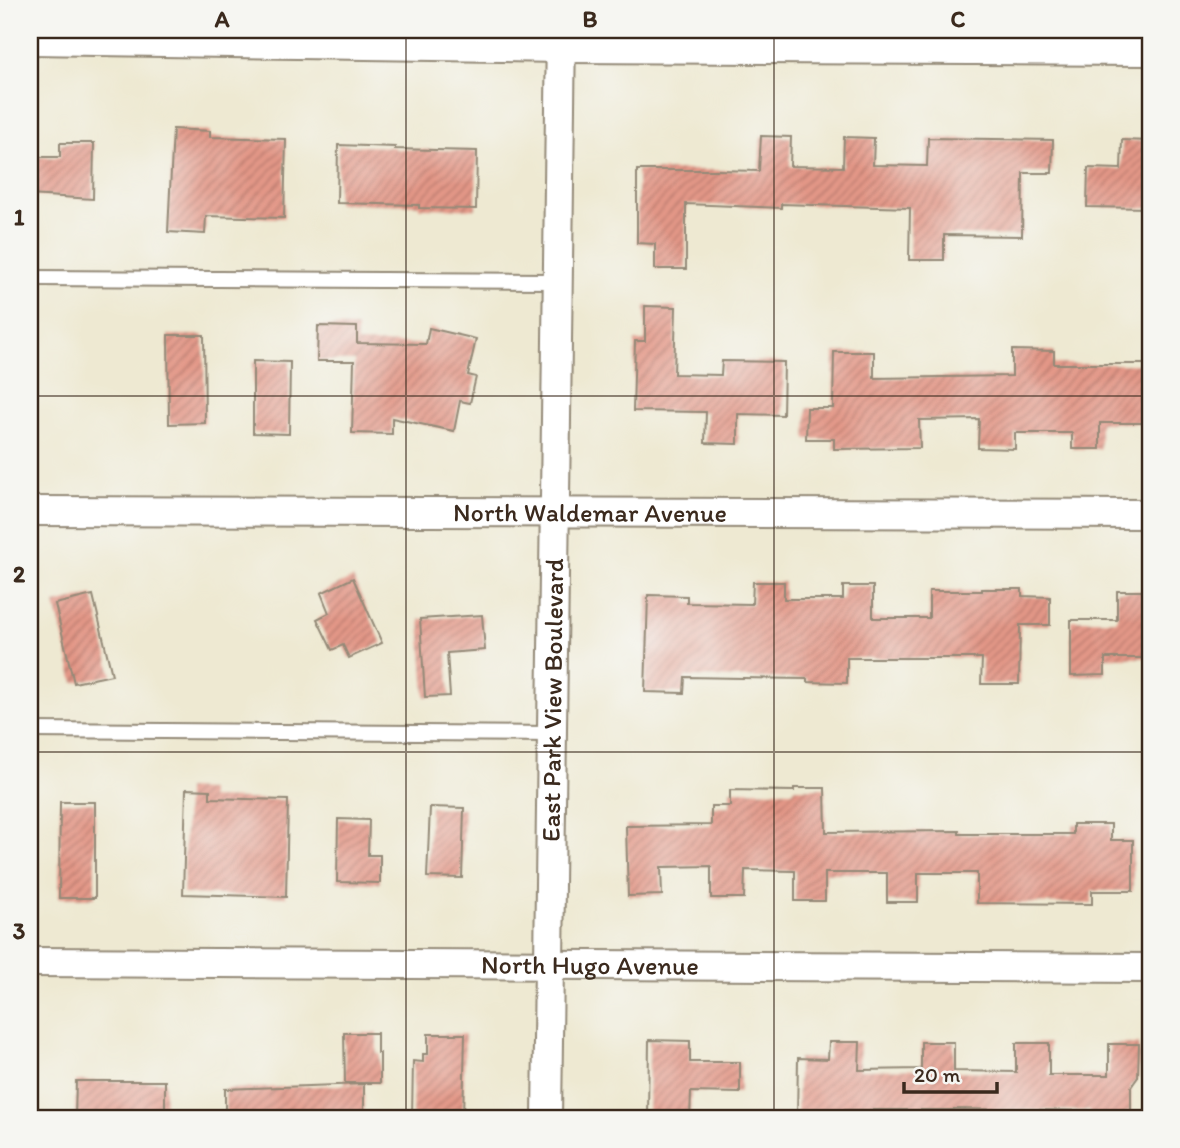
<svg xmlns="http://www.w3.org/2000/svg" width="1180" height="1148" viewBox="0 0 1180 1148" font-family="Itim,sans-serif">
  <style>
    .building { fill: url(#building-hatch) }
    .lines { fill: none; stroke-linecap: round; stroke-linejoin: round }
    .service-casing { stroke: #948a78; stroke-width: 18 }
    .minor-casing { stroke: #948a78; stroke-width: 32 }
    .service { stroke: #fff; stroke-width: 14 }
    .minor { stroke: #fff; stroke-width: 28 }
    .grid { fill: none; stroke: #3b2a1e; stroke-width: 2; stroke-opacity: 0.55 }
    .labels { text-anchor: middle; dominant-baseline: central; stroke-width: 7; stroke-linejoin: round; paint-order: stroke }
    .street-label { font-size: 26px; fill: #3b2a1e; stroke: #f6f6f2 }
    .neatline { fill: none; stroke: #3b2a1e; stroke-width: 2.5 }
    .grid-label { font-size: 23px; text-anchor: middle; font-weight: bold; fill: #3b2a1e }
  </style>
  <defs>
    <pattern id="building-hatch" width="6" height="6" patternUnits="userSpaceOnUse" patternTransform="scale(1.75)"><rect width="6" height="6" fill="#e39787"/><path d="M-1 1l2-2M0 6l6-6M5 7l2-2" fill="none" stroke="#b97b6e"/></pattern>
  </defs>
  <rect width="100%" height="100%" fill="#f6f6f2"/>
  <filter id="ink" filterUnits="userSpaceOnUse"><feTurbulence type="fractalNoise" baseFrequency=".0143" numOctaves="2"/><feDisplacementMap in="SourceGraphic" scale="14" xChannelSelector="R" yChannelSelector="G"/><feConvolveMatrix kernelMatrix="1 2 1 2 8 2 1 2 1" color-interpolation-filters="sRGB"/></filter>
  <filter id="wash" filterUnits="userSpaceOnUse"><feTurbulence type="fractalNoise" baseFrequency=".00686" numOctaves="4" result="noise"/><feDisplacementMap in="SourceGraphic" scale="28" xChannelSelector="R" yChannelSelector="G"/><feGaussianBlur stdDeviation="1.57" result="paint"/><feColorMatrix in="noise" values="0 0 0 0 0 0 0 0 0 0 0 0 0 0 0 0 0 1.4 0 .05"/><feComposite in="paint" operator="in"/></filter>
  <g filter="url(#wash)">
    <rect width="100%" height="100%" fill="#eee9d2"/>
    <g id="blocks">
      <!-- building -->
      <g class="building">
        <polygon points="173,129 210,131 210,137 286,139 284,218 206,216 205,234 168,232"/>
        <polygon points="761,136 791,137 790,166 843,167 844,137 874,138 873,165 927,166 928,138 1053,140 1052,173 1023,173 1022,236 944,235 944,260 909,260 910,208 781,204 781,208 686,204 686,269 655,269 655,244 637,243 637,170 715,170 759,171"/>
        <polygon points="1122,140 1150,141 1150,208 1087,207 1088,168 1121,169"/>
        <polygon points="60,143 94,143 93,199 30,195 30,157 60,157"/>
        <polygon points="338,145 395,147 395,149 477,151 476,209 419,208 419,205 337,203"/>
        <polygon points="645,306 676,307 674,374 721,375 722,361 784,362 783,415 738,414 738,444 705,443 706,412 633,411 635,341 645,341"/>
        <polygon points="318,326 357,327 357,343 426,344 429,328 476,339 468,375 476,377 470,403 460,401 454,431 392,418 392,434 352,433 354,361 317,361"/>
        <polygon points="168,335 204,335 205,423 169,424"/>
        <polygon points="1012,350 1054,351 1054,364 1146,364 1146,423 1100,423 1100,449 1072,449 1072,433 1015,433 1015,449 978,448 979,419 919,420 920,448 834,449 834,439 806,439 807,408 833,408 834,352 874,352 874,378 1012,376"/>
        <polygon points="253,361 290,362 289,434 253,433"/>
        <polygon points="353,578 382,643 349,658 343,645 332,650 317,619 329,613 321,593"/>
        <polygon points="753,582 784,582 784,599 843,599 843,586 873,586 873,618 929,618 929,591 982,591 982,589 1022,589 1022,596 1050,597 1050,625 1020,625 1019,684 981,684 982,658 847,658 847,683 807,682 807,679 685,677 684,693 645,692 648,595 687,596 687,603 752,604"/>
        <polygon points="1117,591 1146,591 1147,658 1105,658 1105,675 1071,676 1071,620 1117,620"/>
        <polygon points="93,595 112,675 74,683 55,604"/>
        <polygon points="482,615 485,650 447,653 450,696 425,697 420,619"/>
        <polygon points="794,788 825,788 826,832 959,831 959,834 1073,834 1073,824 1111,824 1111,840 1133,840 1133,891 1092,891 1092,904 977,903 977,873 918,873 918,902 887,902 887,873 825,873 825,901 795,901 795,871 745,870 744,898 711,898 711,866 661,867 662,895 628,896 626,826 711,825 711,806 730,806 730,790 794,791"/>
        <polygon points="186,789 210,790 210,798 288,800 286,897 183,894"/>
        <polygon points="60,802 95,802 95,898 59,898"/>
        <polygon points="430,807 464,808 462,878 427,877"/>
        <polygon points="338,819 369,820 368,855 380,855 380,883 337,882"/>
        <polygon points="344,1033 377,1033 377,1053 380,1053 380,1083 345,1083"/>
        <polygon points="428,1034 465,1034 463,1118 412,1118 413,1061 423,1062 423,1054 428,1054"/>
        <polygon points="649,1040 690,1041 690,1062 740,1062 740,1093 691,1092 690,1118 648,1117"/>
        <polygon points="829,1042 860,1042 859,1070 921,1069 921,1042 954,1042 954,1071 1016,1072 1016,1043 1049,1043 1049,1075 1109,1075 1109,1044 1139,1044 1138,1077 1131,1087 1131,1112 1126,1112 1126,1118 1090,1118 1090,1111 954,1109 954,1110 833,1110 833,1118 797,1118 798,1058 828,1059"/>
        <polygon points="76,1081 165,1081 165,1118 75,1118"/>
        <polygon points="364,1084 364,1118 246,1118 246,1115 225,1115 225,1089"/>
      </g>
    </g>
  </g>
  <g filter="url(#ink)">
    <use href="#blocks" fill-opacity="0" stroke="#948a78" stroke-width="2"/>
    <g class="lines">
      <!-- service casing -->
      <g class="service-casing">
        <g id="service">
          <polyline points="30,278 558,281"/>
          <polyline points="30,730 551,734"/>
        </g>
      </g>
      <!-- minor casing -->
      <g class="minor-casing">
        <g id="minor">
          <polyline points="30,40 561,48 1150,51"/>
          <path id="s1" d="M30 511 1150 514"/>
          <path id="s2" d="M30 962 1150 968"/>
          <path id="s3" d="M547 1118 561 30"/>
        </g>
      </g>
      <!-- service -->
      <use href="#service" class="service"/>
      <!-- minor -->
      <use href="#minor" class="minor"/>
    </g>
  </g>
  <!-- grid -->
  <path class="grid" d="M406 30V1118M774 30V1118M30 396H1150M30 752H1150"/>
  <g class="labels">
    <!-- street labels -->
    <g class="street-label">
      <text stroke="none"><textPath href="#s1" startOffset="560">North Waldemar Avenue</textPath></text>
      <text stroke="none"><textPath href="#s3" startOffset="418">East Park View Boulevard</textPath></text>
      <text stroke="none"><textPath href="#s2" startOffset="560">North Hugo Avenue</textPath></text>
    </g>
  </g>
  <!-- margin -->
  <rect width="1180" height="1148" fill="none" stroke="#f6f6f2" stroke-width="77"/>
  <!-- scale -->
  <path d="M904 1082v10h93v-10" fill="none" stroke="#3b2a1e" stroke-width="3.5"/>
  <text x="914" y="1082" font-size="21" fill="#3b2a1e" stroke="#f6f6f2" stroke-width="5" paint-order="stroke">20 m</text>
  <rect x="38" y="38" width="1104" height="1072" class="neatline"/>
  <g class="grid-label">
    <text x="222" y="27">A</text>
    <text x="590" y="27">B</text>
    <text x="958" y="27">C</text>
    <text x="19" y="225">1</text>
    <text x="19" y="582">2</text>
    <text x="19" y="939">3</text>
  </g>
</svg>
